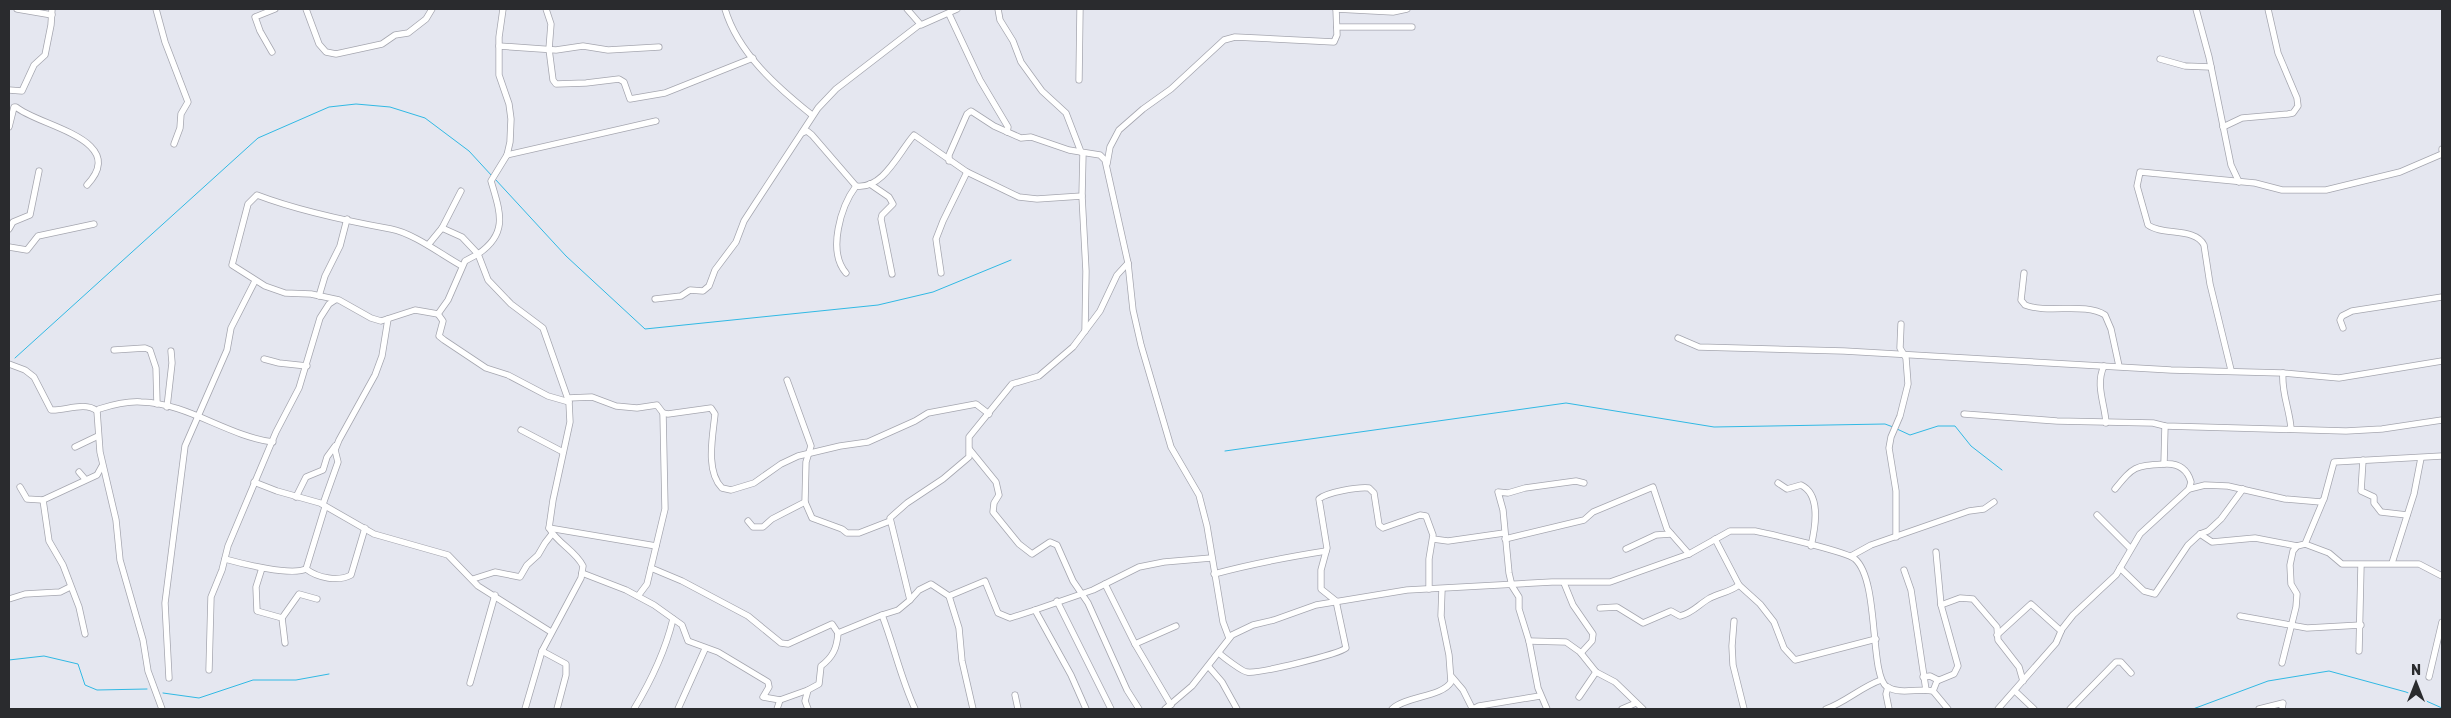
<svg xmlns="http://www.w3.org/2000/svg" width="2451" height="718" viewBox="0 0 2451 718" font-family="Rubik,sans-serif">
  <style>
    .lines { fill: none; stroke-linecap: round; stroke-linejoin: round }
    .stream { stroke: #31b9e4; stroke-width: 1 }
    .minor-casing { stroke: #a5a6af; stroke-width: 7 }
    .minor { stroke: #fff; stroke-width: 5.5 }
  </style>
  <rect width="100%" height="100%" fill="#e5e7f0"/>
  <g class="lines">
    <!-- stream -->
    <g class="stream">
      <polyline points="495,179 566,256 645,329 878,305 933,292 1011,260"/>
      <polyline points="15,358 258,138 329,107 356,104 390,107 425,118 469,151 492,176"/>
      <polyline points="1897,429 1910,435 1938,426 1955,426 1971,446 2002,470"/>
      <polyline points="1225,451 1566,403 1714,427 1885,424 1893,427"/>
      <polyline points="9,660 44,656 78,664 85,685 97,690 147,689"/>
      <polyline points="163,693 199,698 253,680 296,680 329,674"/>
      <polyline points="2193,709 2268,681 2329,671 2406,692 2442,708"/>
    </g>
    <!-- minor casing -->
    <g class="minor-casing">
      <g id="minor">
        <polyline points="17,9 52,15"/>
        <polyline points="156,9 165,42 188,102 181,114 180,128 174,144"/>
        <polyline points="306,9 319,44 326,52 336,54 382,44 395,35 408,33 426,19 432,9"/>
        <path d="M503 9 499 37V75L509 104 511 119 510 142 507 155 491 181C500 212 509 233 478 254L488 280 511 304 543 328 569 402 570 422 553 500 549 528C558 544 575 550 583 566L581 578 542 651 525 709"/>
        <polyline points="546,9 551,24 549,49 553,80 556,84 586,83 619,79 624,82 630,99 665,93 753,58"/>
        <path d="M725 9C738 53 777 87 812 115"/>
        <polyline points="907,9 921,25 957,9"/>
        <polyline points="998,9 1000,20 1013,41 1021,62 1042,91 1066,113 1081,152 1100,155 1105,160 1128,263 1133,310 1141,345 1171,447 1199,495 1207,526 1223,622 1229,638"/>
        <polyline points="1336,9 1393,12 1407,9"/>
        <polyline points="2196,9 2209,57 2231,165 2239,182"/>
        <polyline points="949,14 980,80 1008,127 1007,132"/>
        <polyline points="1337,27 1412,27"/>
        <polyline points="499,46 556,50 583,46 608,50 659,47"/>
        <polyline points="272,52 260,31 255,17 275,9"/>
        <polyline points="2160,59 2185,66 2211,67"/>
        <polyline points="1079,80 1080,9"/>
        <polyline points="9,90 22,91 34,65 45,55 51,25 52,9"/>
        <path d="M9 127 14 107H16C38 126 130 139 87 185"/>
        <polyline points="2223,127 2242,118 2288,114 2293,113 2298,106 2297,98 2278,53 2268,9"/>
        <path d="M802 133 807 131 812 135 856 186C883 190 899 152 914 135L967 172 1019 197 1037 199 1082 196 1083 153"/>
        <polyline points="2442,149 2442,150"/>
        <polyline points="507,155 656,121"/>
        <polyline points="949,161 949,155 967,114 971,111 994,126 1021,138 1031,137 1069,150 1081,152"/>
        <polyline points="1107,164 1110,147 1119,130 1143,109 1171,89 1224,40 1235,37 1334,42 1337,35 1336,9"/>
        <polyline points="870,184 889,197 893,204 882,215 881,219 892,274"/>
        <path d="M461 191 442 228 462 237 478 254 465 261 448 300 438 314 415 310 381 321 371 318 339 300 311 294 285 293 265 286 232 265 248 204 257 195C299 211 347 221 391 229 413 233 442 255 462 266"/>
        <polyline points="1082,196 1086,271 1085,331"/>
        <polyline points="9,229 13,222 30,215 39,171"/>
        <polyline points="428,245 442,228"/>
        <polyline points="9,247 27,250 38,236 94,224"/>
        <path d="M846 273C827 251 841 206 856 186"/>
        <polyline points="941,273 936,239 943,221 967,172"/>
        <path d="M2024 273 2021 300 2025 305C2048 314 2085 302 2105 315L2111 329 2119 366"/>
        <polyline points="319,296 325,276 340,246 347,219"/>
        <polyline points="655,299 681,296 690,290 703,291 709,286 715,270 736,242 744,221 755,204 818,108 836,89 919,25"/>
        <polyline points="438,314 443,321 439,336 444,340 486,368 508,375 548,396 569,402"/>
        <polyline points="2343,328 2340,320 2342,316 2352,311 2442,297"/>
        <polyline points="1678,338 1699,347 1844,351 2171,370 2283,373 2339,378 2442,361"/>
        <polyline points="114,350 145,348 150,350 156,368 157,404"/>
        <polyline points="264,359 279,363 307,366"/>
        <path d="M9 364 25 370 34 377 51 410C65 411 85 401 97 411"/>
        <path d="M2104 366C2095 385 2105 404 2106 423"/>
        <path d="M2231 370 2210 284 2204 245C2195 227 2163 236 2148 225L2137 186 2140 172 2255 183 2282 190H2326L2400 172 2442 154"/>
        <path d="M2283 373C2281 392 2290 410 2291 429"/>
        <path d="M568 398 592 397 616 406 637 408 657 405 663 413 668 414 711 408 715 414C713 435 705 471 722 488L731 490 754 483 781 464 798 456 840 446 868 442 915 421 928 413 976 404 989 414"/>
        <polyline points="167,407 172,363 171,351"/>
        <polyline points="1964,414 2057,421 2153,423 2165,426 2346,431 2382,429 2442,420"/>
        <path d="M2165 426 2164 464C2177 463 2187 468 2191 482L2189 489"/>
        <polyline points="521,430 563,452"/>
        <polyline points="75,447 98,436"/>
        <polyline points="970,450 996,482 999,495 994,503 993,512 1019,544 1032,554 1050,542 1057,545 1073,581 1088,603 1127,690 1139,709"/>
        <polyline points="2363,460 2361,491 2374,497 2374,503 2381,512 2407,515"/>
        <polyline points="79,472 85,479"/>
        <polyline points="254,482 277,491 320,503 374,534 448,555 478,586 551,632"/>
        <path d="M1778 483 1787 489 1801 485C1822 495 1815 529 1811 546"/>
        <polyline points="20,487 27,499 43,500 97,475 102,466"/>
        <path d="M2115 489C2134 466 2134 466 2164 464"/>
        <polyline points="296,497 306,477 323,470 327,457 335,446"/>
        <polyline points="43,500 49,541 63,565 79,607 85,634"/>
        <polyline points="805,502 812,518 842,529 847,533 859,533 890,521"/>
        <polyline points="323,504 338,462 335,450 339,440 375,375 382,356 388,319"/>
        <polyline points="2097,515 2130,548"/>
        <polyline points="748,521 753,527 763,527 772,519 805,502 806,462 811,446 787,380"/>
        <polyline points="549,528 656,546"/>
        <polyline points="2200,534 2212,542 2255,538 2297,546"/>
        <polyline points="1896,537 1896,491 1889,448 1891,437 1900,416 1908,384 1906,358 1900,348 1901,324"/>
        <polyline points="1433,539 1448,541 1504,533"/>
        <polyline points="1505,539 1584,520 1593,512 1653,487 1667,529 1689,554"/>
        <polyline points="1715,539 1739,585 1760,604 1774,622 1784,648 1795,660 1876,639"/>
        <polyline points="2305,544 2329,553 2342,564 2419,564 2442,576"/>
        <polyline points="1626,549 1656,535 1671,534"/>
        <polyline points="1851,556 1871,545 1969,511 1984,509 1994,502"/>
        <path d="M225 559C243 564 291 576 306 569L325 507"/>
        <polyline points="2392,563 2414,494 2421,458"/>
        <polyline points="262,568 256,587 257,611 282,618 285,643"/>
        <polyline points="651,568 682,581 748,616 781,643 788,644 832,624 838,633"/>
        <polyline points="2120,568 2144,591 2155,594 2188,545 2200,534 2208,531 2221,519 2243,489"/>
        <path d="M306 569C318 578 338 582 351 575L365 528"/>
        <polyline points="1904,570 1911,590 1926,690"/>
        <polyline points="582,573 626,590 654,605 682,625 688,641 718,652 768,682 769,687 763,697 780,700"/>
        <path d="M1214 574C1251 564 1288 557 1326 551"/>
        <polyline points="473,579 495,572 520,577 527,565 538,555 545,543 552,534"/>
        <polyline points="1564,583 1573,605 1593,634 1592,641 1581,653"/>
        <polyline points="1105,584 1135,644 1171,705"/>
        <polyline points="638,596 647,584 665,509 663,413"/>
        <polyline points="949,596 985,581 998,613 1010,618 1035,610"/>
        <polyline points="9,599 25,594 60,592 70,587"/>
        <polyline points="910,600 919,590 931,584 949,596 959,628 962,661 973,709"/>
        <polyline points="1057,601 1111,709"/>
        <polyline points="1941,605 1960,598 1973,599 1997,627 1998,640 2019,667 2023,681"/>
        <path d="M1600 608 1617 607 1643 623 1671 611 1680 616C1693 613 1699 604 1710 598 1720 593 1730 592 1739 585"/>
        <polyline points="2240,616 2307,628 2361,625"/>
        <polyline points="282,618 299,594 317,599"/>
        <polyline points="1734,621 1732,646 1733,665 1744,709"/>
        <polyline points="1997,635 2031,604 2061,631"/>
        <polyline points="1529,641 1566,642 1580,652 1596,672 1615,682 1643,709"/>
        <polyline points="1135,644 1176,626"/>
        <polyline points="542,651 566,664 566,675 557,709"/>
        <polyline points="2359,651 2361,565"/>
        <path d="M1219 653C1223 657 1243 672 1247 672 1259 674 1339 654 1346 648L1336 601 1321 589V570L1327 548 1319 499C1327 492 1358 487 1369 488L1374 493 1379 525 1383 528 1420 515 1426 516 1433 535 1429 559V589"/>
        <polyline points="2282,663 2296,607 2297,594 2291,584 2290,565 2293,551 2297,546 2305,544 2323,501"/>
        <polyline points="1209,667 1222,682 1237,709"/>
        <polyline points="209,670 211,597 222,570 228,546 276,432 299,388 320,318 329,304 335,300"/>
        <polyline points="1452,677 1463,690 1472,708"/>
        <polyline points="1923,677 1930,676 1938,680"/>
        <polyline points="2429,677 2442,622"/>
        <polyline points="169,678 165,603 185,446 227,350 231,328 255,281"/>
        <polyline points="470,683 495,595"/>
        <polyline points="1888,687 1886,694 1889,709"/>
        <polyline points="1933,691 1937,681 1954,674 1958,666 1941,605 1936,552"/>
        <polyline points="2015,691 2034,709"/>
        <polyline points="1015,695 1018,709"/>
        <polyline points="1579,697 1596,672"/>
        <path d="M162 709 148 671 143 640 120 560 116 520 100 452 97 411 99 409C112 405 127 401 141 402 188 403 227 436 273 442"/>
        <path d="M634 709C651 681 665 652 673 619"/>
        <polyline points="678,709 705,649"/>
        <polyline points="777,709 780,700 808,690"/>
        <path d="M808 709 805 701 808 690 819 684 821 666C833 657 837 648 838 633L882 615"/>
        <path d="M915 709C901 679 894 646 882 615L898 610 910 600 890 518 907 503 943 479 969 457V437L1012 384 1039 376 1073 347 1100 311 1117 275 1128 263"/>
        <polyline points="1086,709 1071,675 1035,610 1093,590 1139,567 1164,562 1211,558"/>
        <path d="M1165 709 1192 686 1232 635 1253 625 1274 620 1316 605 1407 590 1552 582H1610L1689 554 1730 531H1755C1770 534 1848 552 1855 559 1880 581 1869 675 1887 687 1901 695 1918 688 1933 691L1948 709"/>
        <path d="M1392 709C1406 696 1442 697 1451 682L1449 655 1441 616 1442 589"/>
        <polyline points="1473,709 1479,706 1540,696"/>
        <polyline points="1547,709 1538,688 1529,641 1519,609 1519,597 1512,586 1509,573 1503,510 1498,492 1508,493 1525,488 1576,481 1584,483"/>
        <polyline points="1622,709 1636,703"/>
        <path d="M1826 709C1846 702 1861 687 1881 680"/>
        <polyline points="1998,709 2056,643 2062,629 2073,615 2116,575 2140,534 2189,489 2205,485 2228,486 2285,499 2321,502 2324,499 2334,462 2442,456"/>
        <polyline points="2070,709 2116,662 2121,662 2131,673"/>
        <polyline points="2259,709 2283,703 2282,709"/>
      </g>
    </g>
    <!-- minor -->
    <use href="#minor" class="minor"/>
  </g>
  <!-- border -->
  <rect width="2451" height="718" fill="none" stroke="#2a2b2e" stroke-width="20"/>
  <!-- north arrow -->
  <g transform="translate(2416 683)" stroke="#e5e7f0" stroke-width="4" paint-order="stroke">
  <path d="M0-4L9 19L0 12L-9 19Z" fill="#2a2b2e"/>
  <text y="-8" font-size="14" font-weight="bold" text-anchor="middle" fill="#2a2b2e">N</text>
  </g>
</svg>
